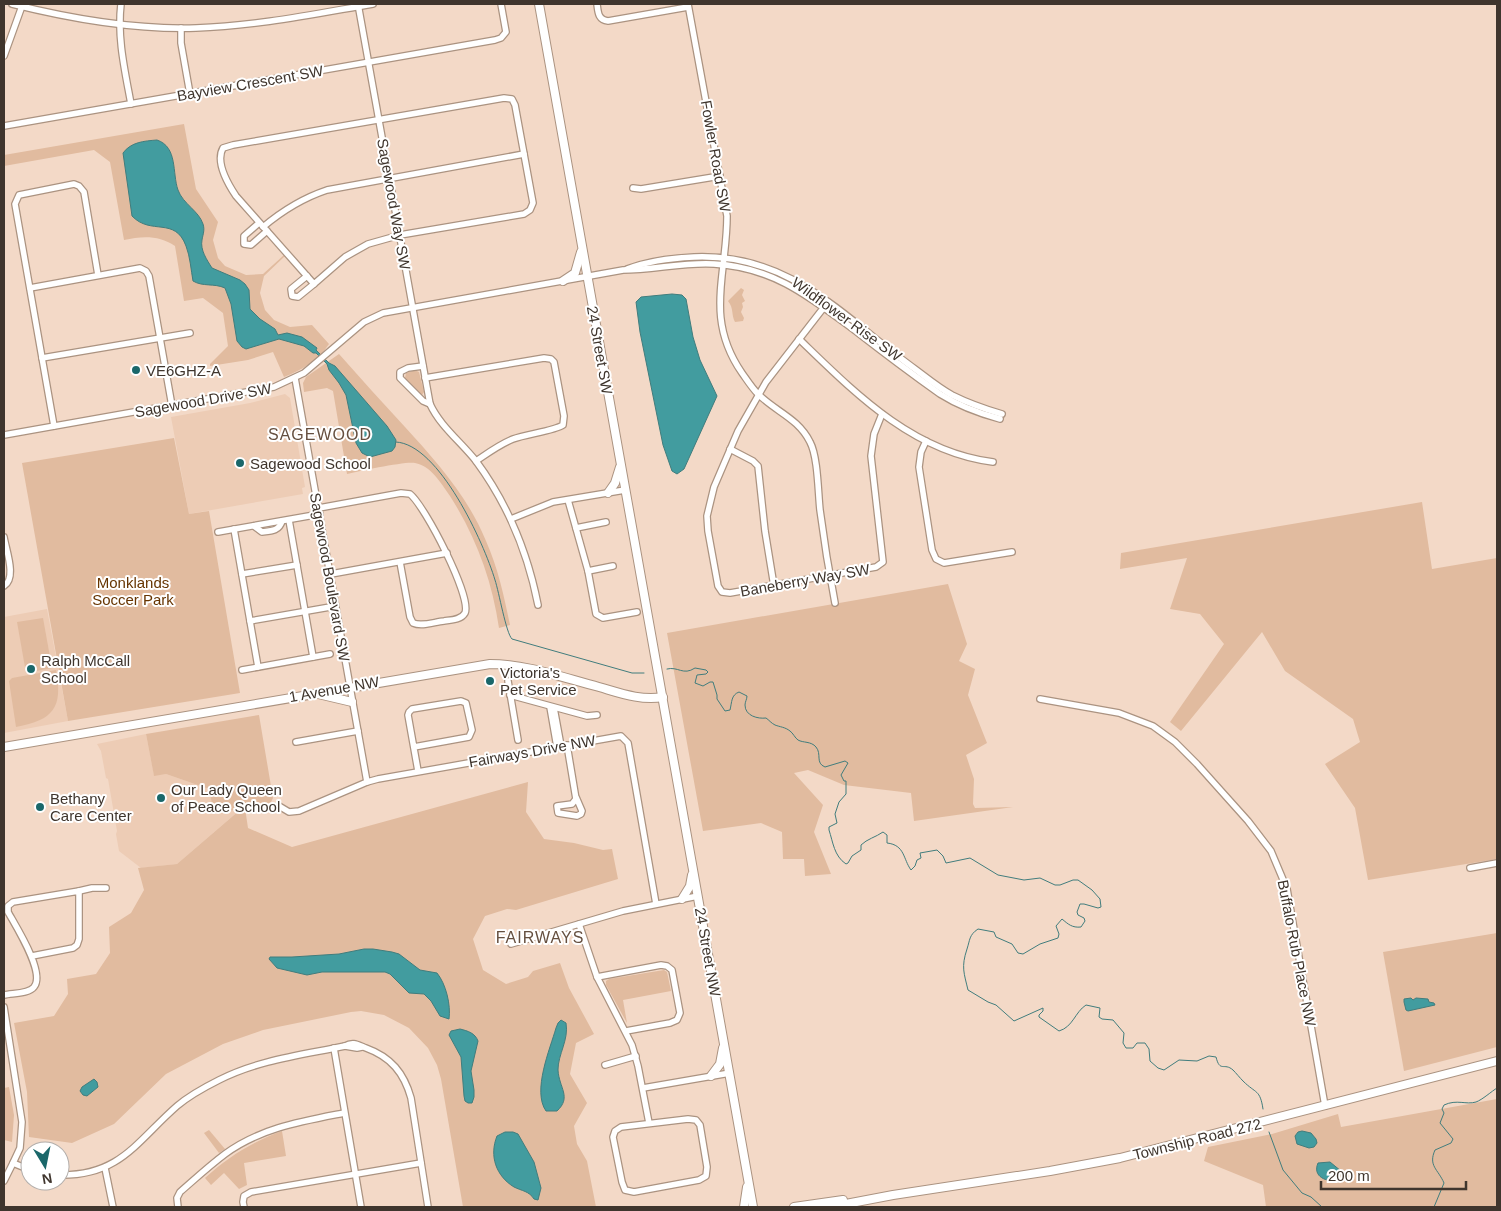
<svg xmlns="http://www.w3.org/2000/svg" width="1501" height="1211" viewBox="0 0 1501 1211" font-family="Helvetica,sans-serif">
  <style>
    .built { fill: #edccb5 }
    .green { fill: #e1bb9f }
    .water { fill: #429c9f; stroke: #417d7d }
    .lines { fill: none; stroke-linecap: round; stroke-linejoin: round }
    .stream { stroke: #417d7d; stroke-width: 1 }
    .street-casing { stroke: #ab9381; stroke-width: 8 }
    .secondary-casing { stroke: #ab9381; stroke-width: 10 }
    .street { stroke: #fff; stroke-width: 5.5 }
    .secondary { stroke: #fff; stroke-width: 8 }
    .poi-dot { fill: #1a676a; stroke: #fff; stroke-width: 2 }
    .labels { text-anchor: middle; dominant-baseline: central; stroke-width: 4; stroke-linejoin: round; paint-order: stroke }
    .street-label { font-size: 15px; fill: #3f352d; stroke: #fff }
    .poi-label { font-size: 15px; fill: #3f352d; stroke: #fff; text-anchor: start }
    .park-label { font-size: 15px; fill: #663400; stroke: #fff }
    .neighbourhood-label { font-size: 16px; letter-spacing: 1px; fill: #654f3f; stroke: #fff }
  </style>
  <rect width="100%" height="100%" fill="#f3d9c7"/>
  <!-- built -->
  <g class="built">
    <polygon points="285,394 290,398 305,487 302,488 303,494 189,514 171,417 250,403"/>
    <polygon points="47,609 68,721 4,733 4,617"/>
    <polygon points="146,734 154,775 166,774 209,789 242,808 177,864 141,868 119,851 116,834 117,831 108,779 106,778 101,751 97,744"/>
  </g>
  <!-- green -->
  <g class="green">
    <path d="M184 124 196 189 218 222 213 240 218 258 225 266 246 275 263 274 284 255 285 256 264 276 260 293 265 310 274 320 290 327 312 325 329 344C319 360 300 371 284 377L273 352 248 360 210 366V364L228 346 223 313 203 298 184 301 175 246C159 235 142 236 124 240L110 162 94 150 4 166V155Z"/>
    <path d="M741 288 744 290 742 295 745 301 742 303 743 307 741 312 744 318 743 321 735 322C731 315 734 308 728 301Z"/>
    <path d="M339 354C361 379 383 403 405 427 437 462 468 497 486 541 498 568 504 596 510 625L499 628C492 580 476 537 450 496 441 483 431 466 415 463 406 461 360 471 347 474L333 391 327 388 304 392 303 383 306 377Z"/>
    <polygon points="415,370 419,372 424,392 422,395 405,378 406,373"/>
    <polygon points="174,438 189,514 209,511 240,693 68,721 22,463"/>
    <polygon points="1422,502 1432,569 1497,558 1497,859 1368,880 1355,808 1325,764 1360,742 1353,719 1285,671 1262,632 1181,731 1170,722 1224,644 1200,614 1170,609 1187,558 1120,569 1121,553"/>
    <polygon points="948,584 967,644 959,661 975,669 968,695 987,743 966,755 974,779 973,804 975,808 1013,807 914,821 911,793 844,785 808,770 794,773 823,805 814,832 831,874 805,876 804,859 783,859 782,832 761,823 703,831 667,633"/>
    <polygon points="43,618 52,668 26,673 17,622"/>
    <path d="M56 670C63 707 54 720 16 727L9 681 12 678Z"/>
    <polygon points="259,715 273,798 270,804 245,808 248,828 292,847 528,782 526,812 544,839 574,843 603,850 612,849 618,879 516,910 507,909 485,916 473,939 483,970 506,984 528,977 533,971 560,963 569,988 594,1034 576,1043 570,1074 587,1103 574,1126 577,1144 587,1161 596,1207 463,1207 441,1079 437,1065 428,1048 409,1028 384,1015 361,1011 351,1012 263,1030 223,1044 166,1074 114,1124 72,1143 29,1137 27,1092 14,1023 54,1016 68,994 67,979 96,974 110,953 109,927 131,913 144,890 138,868 177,864 241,809 214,813 209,789 166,774 154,776 146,734"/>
    <polygon points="1497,933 1497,1047 1404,1071 1383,952"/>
    <polygon points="664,970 667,972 671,991 623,1000 627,1023 606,985 606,981 609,979"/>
    <polygon points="9,1087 14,1115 12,1142 4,1140 4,1088"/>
    <polygon points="1497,1099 1497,1207 1266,1207 1263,1185 1204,1161 1208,1147 1272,1134 1338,1114 1341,1127"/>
    <polygon points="209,1130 225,1149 219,1153 204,1133"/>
    <path d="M282 1131 286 1156 244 1163 247 1185 239 1189 224 1173 211 1185 205 1178C228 1157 252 1142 282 1131Z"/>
  </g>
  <!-- water -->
  <g class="water">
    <path d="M157 140C178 147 172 173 178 190 183 204 199 211 203 224 205 230 203 234 202 240 200 250 207 260 212 268L240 280 245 284 249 290 250 309 260 319 275 329 278 335 287 333 302 337 317 348 316 350 329 363 335 366 387 426 396 440 395 447 392 451 370 457 362 453 356 443 346 395 339 383 329 370 327 364 316 353H313L304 346 279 339 246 349 242 347 237 341 231 304 225 288C214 283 203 287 193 281 191 270 190 256 186 246 175 216 151 236 132 216L123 153C131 142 144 141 157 140Z"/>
    <polygon points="672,294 682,295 686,299 693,337 700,360 717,396 684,469 677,474 672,471 663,445 640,332 636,302 641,297"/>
    <path d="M364 949H373L392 952 399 954 420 970 437 973C446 984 451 1005 449 1019L440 1016 431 1001 424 994 409 993 390 974 385 972H322L307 975 277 968 269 959 270 957H292L339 954Z"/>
    <polygon points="1411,998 1413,1000 1416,998 1428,999 1429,1002 1434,1003 1435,1005 1408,1011 1406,1010 1404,1002 1404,999"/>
    <path d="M561 1020 566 1023C569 1040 558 1054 558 1070 559 1088 572 1097 557 1111H546C532 1091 550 1049 556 1028L558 1023Z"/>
    <path d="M460 1029C468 1031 475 1033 478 1041L471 1071 474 1090V1097L472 1103H468L465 1101 464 1096 461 1057 449 1035 451 1031Z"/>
    <polygon points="94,1079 97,1082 98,1087 87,1096 83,1095 80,1091 82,1087"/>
    <polygon points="1302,1131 1311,1133 1316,1139 1317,1143 1314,1147 1309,1148 1297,1144 1295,1136 1298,1132"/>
    <path d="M505 1132H513L518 1134 534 1162 541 1188 538 1200 534 1199C529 1191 522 1191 514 1187 496 1176 489 1156 497 1136Z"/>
    <path d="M1330 1162 1341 1171 1338 1181C1327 1182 1312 1177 1318 1163Z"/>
  </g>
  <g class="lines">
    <!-- stream -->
    <g class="stream">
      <path d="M396 442C439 444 484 543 495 580 499 592 506 633 512 639L632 673H644"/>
      <path d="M667 669C678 666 683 676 695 668L706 670 708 672 706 674 697 675 695 683 703 686 710 682H713L717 695V699L725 711 730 710C732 702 731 695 739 692L747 696C747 699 745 702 745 705 745 716 758 719 766 718 769 720 771 723 775 725 780 727 785 727 790 731 793 733 795 738 798 740 803 743 811 741 816 747 822 754 815 763 825 767L845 761 848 763 841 775 844 781H846V794L839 802 835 814 837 823 829 827V830C833 842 834 856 846 864L848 863 852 856 861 850V845C867 839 876 837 883 832L887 835V843C905 845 903 859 911 870L915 866 917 860 921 858 920 853 937 850 943 856 946 863 970 858 998 875 1024 880 1040 878 1055 885H1060L1073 880H1078L1092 890 1100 899 1101 907 1098 908 1084 904H1080L1077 912 1078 915 1084 918 1085 921 1081 927C1072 928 1068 924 1062 919L1056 926 1059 934 1058 938 1040 944 1023 954 1018 953 1012 944 996 937 994 932 978 929C969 935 970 940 967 949 961 967 964 973 968 990L988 1002 996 1005 1014 1021 1043 1008V1011L1039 1015V1017L1059 1031C1073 1027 1075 1012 1086 1005L1100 1008 1099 1017 1102 1019 1113 1020 1124 1033 1123 1043 1126 1048H1133L1137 1043H1145L1149 1049 1150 1061 1158 1068 1164 1070 1179 1060 1197 1061 1209 1056 1216 1057C1220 1073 1224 1062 1233 1070 1236 1073 1240 1078 1243 1081 1256 1094 1260 1089 1263 1109"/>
      <polyline points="1269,1132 1283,1170 1302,1193 1311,1197 1322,1207"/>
      <path d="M1434 1207 1444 1183C1438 1169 1428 1166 1435 1150L1451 1143 1453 1139 1440 1123 1444 1113 1442 1109 1444 1105C1457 1099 1466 1105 1476 1102 1482 1100 1492 1091 1497 1088"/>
    </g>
    <!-- street casing -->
    <g class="street-casing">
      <g id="street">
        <path d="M12 4C72 19 134 30 196 28 256 26 314 14 373 4"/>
        <path d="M121 4C117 38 125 71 131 104"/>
        <path d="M358 4 430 404C440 426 461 442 476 461 507 503 528 554 538 605"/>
        <path d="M597 4C598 12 598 20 608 21L688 7"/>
        <path d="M688 4 727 216C727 275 704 318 742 373 747 380 752 388 758 394 776 412 798 418 810 442 818 457 818 492 820 510 824 541 829 572 835 603"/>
        <polyline points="181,28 181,43 190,94"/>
        <polyline points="4,56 22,6"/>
        <path d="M504 98 512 99 515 105 533 203 530 210 524 214 400 235 368 244 345 257 314 284 236 196C228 184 215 162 223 148L233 145Z"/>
        <polyline points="4,126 495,40 501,38 506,32 501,4"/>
        <polyline points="633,188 641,189 720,176"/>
        <polyline points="259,223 244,236 244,244 251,245 267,231"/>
        <path d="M263 227C282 211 303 198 327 190L524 154"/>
        <path d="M627 269C648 261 672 258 694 257 791 253 843 317 915 369 927 378 939 388 952 395 968 403 985 409 1002 414"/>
        <polyline points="307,276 291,289 292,296 298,297 314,284"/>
        <polyline points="30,288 140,268 146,271 149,276 172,406"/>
        <polyline points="828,302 766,382 738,431 714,487 707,516 708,531 718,586 722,592 730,593 876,567 883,562 871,456 874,434 882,414"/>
        <path d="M799 339C854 392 912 452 993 462"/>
        <polyline points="42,358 190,333"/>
        <polyline points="423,366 408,368 400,372 400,378 423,401 430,404"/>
        <polyline points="295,378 367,782"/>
        <path d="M425 378 544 358 551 359 554 362 564 416 563 425C554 431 526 434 513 439 500 444 488 453 476 461"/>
        <polyline points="54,426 15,204 19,195 74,184 79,186 84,192 98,275"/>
        <path d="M4 435 274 387 304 373 364 322 383 313 623 270C654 270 684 262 714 264 774 267 811 298 857 332 884 353 912 374 940 394 959 406 978 413 1000 419"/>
        <polyline points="926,441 921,452 919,467 932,550 936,559 944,563 1012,552"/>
        <polyline points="730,449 753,461 758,466 765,531 774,586"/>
        <polyline points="568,500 588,571 596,614 603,618 637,612"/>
        <path d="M319 508 401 493 410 494C425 506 472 597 465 613 461 620 451 620 444 621 434 622 422 627 413 623L410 617 400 562"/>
        <polyline points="511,519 553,502 625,490"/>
        <polyline points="289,520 313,657"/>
        <path d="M254 526 262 532C272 531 279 531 282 521"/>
        <polyline points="576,528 606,522"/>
        <polyline points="234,529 258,667"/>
        <polyline points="218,532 320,514"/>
        <path d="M4 537C6 550 17 578 4 586"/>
        <polyline points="588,571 613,566"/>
        <polyline points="242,574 297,565"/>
        <polyline points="331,574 447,553"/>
        <polyline points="250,621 336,606"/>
        <polyline points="242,670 330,654"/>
        <polyline points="508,681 518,740"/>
        <polyline points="510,695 587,716 597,715"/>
        <polyline points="1040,699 1119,713 1153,726 1175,742 1197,764 1248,821 1271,851 1287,889 1325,1106"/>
        <polyline points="550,707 557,747"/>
        <polyline points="554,708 561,746"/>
        <polyline points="296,742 358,731"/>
        <polyline points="567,745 576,799 572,804 557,806 558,813 577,816 581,814 582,811 576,797"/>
        <polyline points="414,747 469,737 472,730 466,703 461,701 412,709 409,712 408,715 418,771"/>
        <polyline points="279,806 289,812 299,811 367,782 378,779 621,736 628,743 656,904"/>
        <polyline points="1470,868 1497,863"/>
        <polyline points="79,891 92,888 106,888"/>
        <polyline points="579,924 597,977 632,1045 638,1066 649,1123"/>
        <polyline points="511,944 623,911 698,896"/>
        <polyline points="597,977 661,965 667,966 672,970 680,1013 677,1020 670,1023 626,1031"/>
        <path d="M4 995C12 993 29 994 34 987 46 973 15 925 8 912V906L13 902 79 891V939L77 945 73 948 32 956"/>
        <polyline points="4,1007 22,1122 20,1148 13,1163 4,1181"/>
        <polyline points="345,1046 357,1048 362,1047"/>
        <polyline points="334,1048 361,1207"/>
        <polyline points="605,1065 636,1056"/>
        <polyline points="643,1088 730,1073"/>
        <polygon points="688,1119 696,1120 700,1125 707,1167 706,1176 699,1180 634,1192 625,1190 622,1182 613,1137 615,1131 621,1127"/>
        <polyline points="13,1163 30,1170"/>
        <polyline points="105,1168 113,1207"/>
        <path d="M60 1175C120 1176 137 1141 177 1106 190 1095 205 1087 219 1080 258 1060 302 1055 345 1046 353 1041 358 1045 366 1048 391 1057 404 1073 411 1098L428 1207"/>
        <path d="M178 1207 177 1198 180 1192C195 1179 209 1166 225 1154 260 1128 303 1121 344 1113"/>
        <polyline points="244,1207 243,1202 244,1196 251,1192 421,1163"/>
      </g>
    </g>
    <!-- secondary casing -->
    <g class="secondary-casing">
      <g id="secondary">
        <polyline points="539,4 753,1207"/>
        <polyline points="563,281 575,273 581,252"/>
        <polyline points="608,493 615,483 620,467"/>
        <polyline points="318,694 352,702"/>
        <path d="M4 747 490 664C527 664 564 678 599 687 620 693 641 701 663 697"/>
        <polyline points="682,899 690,886 692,875"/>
        <polyline points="711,1076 720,1064 723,1048"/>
        <polyline points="744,1207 747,1187"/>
        <polyline points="794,1207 843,1200"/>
        <polyline points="830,1207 893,1195 1050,1171 1120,1158 1497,1061"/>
      </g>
    </g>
    <!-- street -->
    <use href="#street" class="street"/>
    <!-- secondary -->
    <use href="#secondary" class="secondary"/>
  </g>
  <!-- markers -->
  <g class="poi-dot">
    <circle cx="136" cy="370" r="5"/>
    <circle cx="240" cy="463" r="5"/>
    <circle cx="31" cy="669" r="5"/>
    <circle cx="490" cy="681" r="5"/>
    <circle cx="161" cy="798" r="5"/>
    <circle cx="40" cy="807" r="5"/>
  </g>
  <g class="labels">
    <!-- street labels -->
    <g class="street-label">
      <text transform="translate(250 83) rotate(-10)">Bayview Crescent SW</text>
      <text transform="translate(716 156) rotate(80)">Fowler Road SW</text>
      <text transform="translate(394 204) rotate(80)">Sagewood Way SW</text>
      <text transform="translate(847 319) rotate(36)">Wildflower Rise SW</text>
      <text transform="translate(600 350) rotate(80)">24 Street SW</text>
      <text transform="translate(203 400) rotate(-10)">Sagewood Drive SW</text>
      <text transform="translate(330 577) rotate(80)">Sagewood Boulevard SW</text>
      <text transform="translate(805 580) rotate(-10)">Baneberry Way SW</text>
      <text transform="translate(334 689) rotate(-10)">1 Avenue NW</text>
      <text transform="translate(532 751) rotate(-10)">Fairways Drive NW</text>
      <text transform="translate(708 952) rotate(80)">24 Street NW</text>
      <text transform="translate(1297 953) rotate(79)">Buffalo Rub Place NW</text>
      <text transform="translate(1197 1139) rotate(-14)">Township Road 272</text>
    </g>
    <!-- poi labels -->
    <g class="poi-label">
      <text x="146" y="370">VE6GHZ-A</text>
      <text x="250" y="463">Sagewood School</text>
      <text x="41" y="660">Ralph McCall<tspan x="41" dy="17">School</tspan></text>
      <text x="500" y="672">Victoria's<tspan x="500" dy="17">Pet Service</tspan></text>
      <text x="171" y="789">Our Lady Queen<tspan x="171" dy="17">of Peace School</tspan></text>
      <text x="50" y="798">Bethany<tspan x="50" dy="17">Care Center</tspan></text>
    </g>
    <!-- park labels -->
    <g class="park-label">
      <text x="133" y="582">Monklands<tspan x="133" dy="17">Soccer Park</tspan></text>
    </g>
    <!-- neighbourhood labels -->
    <g class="neighbourhood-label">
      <text x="320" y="434">SAGEWOOD</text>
      <text x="540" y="937">FAIRWAYS</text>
    </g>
  </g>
  <!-- border -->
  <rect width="1501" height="1211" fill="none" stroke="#3f352d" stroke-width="10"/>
  <!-- north arrow -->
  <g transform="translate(45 1166) rotate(170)"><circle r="24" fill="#ffffff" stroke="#b2aeab"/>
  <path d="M0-4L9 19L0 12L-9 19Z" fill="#1a676a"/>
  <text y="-8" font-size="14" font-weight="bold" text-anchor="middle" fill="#3f352d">N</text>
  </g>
  <!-- scale -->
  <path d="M1321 1181v8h145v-8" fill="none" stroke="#3f352d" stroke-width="2.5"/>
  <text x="1328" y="1181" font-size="15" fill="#3f352d" stroke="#ffffff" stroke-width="4" paint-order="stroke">200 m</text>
</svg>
